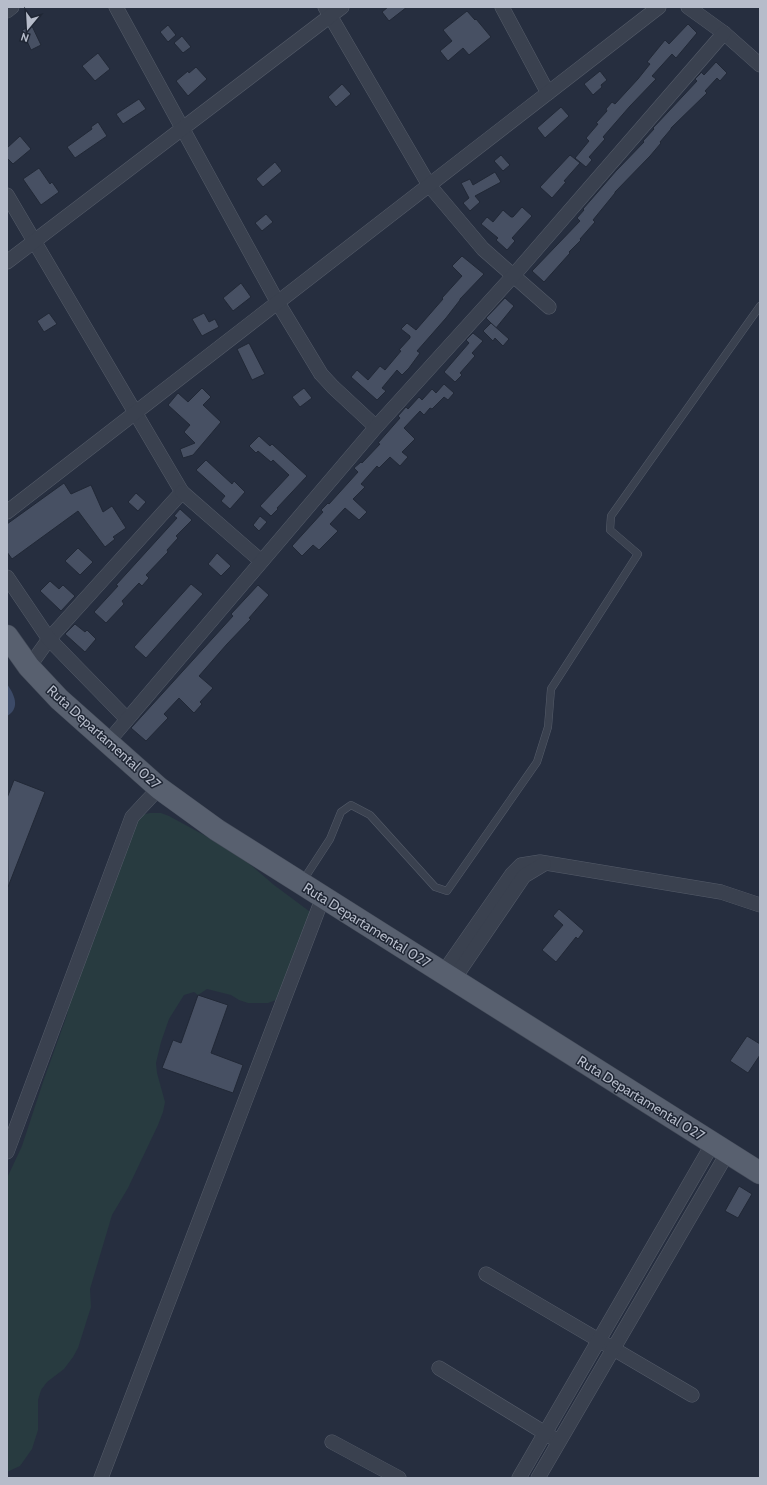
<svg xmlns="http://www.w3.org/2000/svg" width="767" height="1485" viewBox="0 0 767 1485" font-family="Cabin,sans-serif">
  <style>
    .green { fill: #283b40 }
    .water { fill: #3c4a67 }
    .building { fill: #475063; stroke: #212836 }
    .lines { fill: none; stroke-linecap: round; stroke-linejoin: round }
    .service-casing { stroke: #555c6a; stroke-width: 8 }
    .minor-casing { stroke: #555c6a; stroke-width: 15 }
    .primary-casing { stroke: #434a58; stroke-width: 23 }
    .service { stroke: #3a414f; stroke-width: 7 }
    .minor { stroke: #3a414f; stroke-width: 14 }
    .primary { stroke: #58606f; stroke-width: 22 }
    .labels { text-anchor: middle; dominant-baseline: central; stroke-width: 3; stroke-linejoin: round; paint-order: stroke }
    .street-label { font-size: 14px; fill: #b6bcca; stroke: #1f2634 }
  </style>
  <rect width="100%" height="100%" fill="#262e3f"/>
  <!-- green -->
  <polygon class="green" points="150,813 161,813 169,816 237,853 274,885 313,914 287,996 268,1003 248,1003 239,1000 231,995 207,989 198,995 194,992 184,995 169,1019 161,1042 156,1063 157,1073 165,1102 163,1112 158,1125 128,1188 112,1215 90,1289 91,1307 78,1348 73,1357 64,1369 47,1382 41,1390 38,1400 38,1430 32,1449 20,1466 7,1472 7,1178 22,1146 43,1082 67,1015 69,1005 82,965 95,938 111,888 118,857 141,815"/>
  <!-- water -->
  <path class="water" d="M7 684C14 694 21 708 7 716Z"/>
  <!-- building -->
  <g class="building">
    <polygon points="388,7 407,7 389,21 382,12"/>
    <polygon points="467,11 475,20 476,19 491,37 469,55 463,48 448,61 440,51 452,41 443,30"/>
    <polygon points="688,24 697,33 676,58 672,54 652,76 656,79 630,106 603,137 605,139 589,157 592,160 586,167 575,158 589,141 586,138 598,124 596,123 607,111 606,109 612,102 615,104 638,79 650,64 647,62 665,40 669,44"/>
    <polygon points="168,25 176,35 168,42 160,32"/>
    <polygon points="32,26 41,45 31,50 22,30"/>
    <polygon points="182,36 191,47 183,53 174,43"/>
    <polygon points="98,53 110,69 95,81 82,66"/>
    <polygon points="716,62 727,73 720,81 717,78 705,91 707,93 671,128 671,129 660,142 661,143 650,156 615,192 615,193 593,220 595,222 580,239 581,240 569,252 570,253 544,282 532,271 580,221 577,218 584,210 583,209 616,171 644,142 643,141 654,129 653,128 697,81 695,79 700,74 701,72 704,75"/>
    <polygon points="196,67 207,79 188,96 176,81 188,71 189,73"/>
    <polygon points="600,71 607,80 601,85 602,87 593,95 584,84"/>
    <polygon points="342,84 351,94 336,107 328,97"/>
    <polygon points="139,99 146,109 123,124 116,114"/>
    <polygon points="561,107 569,116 545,138 537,128"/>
    <polygon points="98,122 107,136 75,158 67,147 92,129 91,127"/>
    <polygon points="20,136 31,149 13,164 7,158 7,148"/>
    <polygon points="501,155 510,165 503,171 494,161"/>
    <polygon points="570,155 580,163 564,181 566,182 552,198 540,187"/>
    <polygon points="275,162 282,171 263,187 256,179"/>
    <polygon points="39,168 50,184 52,182 59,192 41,205 23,179"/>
    <polygon points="495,172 501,182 475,196 480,202 470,211 463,203 469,198 461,183 470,179 473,185"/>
    <polygon points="522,207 532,216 512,238 515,241 507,250 496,240 498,238 481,224 487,217 493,222 503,210 511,217 513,217"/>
    <polygon points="266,214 273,222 262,231 255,223"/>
    <polygon points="462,256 484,274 460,299 460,300 446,318 417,351 420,353 409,368 402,375 397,370 382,388 386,391 377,400 351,377 357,370 368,380 380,366 385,370 401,351 399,350 410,338 410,336 401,329 407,323 416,330 443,299 442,298 462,276 452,266"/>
    <polygon points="241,283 251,297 233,311 223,298"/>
    <polygon points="505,298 514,306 496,328 486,318"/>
    <polygon points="49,313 57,324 44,332 37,321"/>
    <polygon points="204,313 209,322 215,319 219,327 202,336 192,319"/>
    <polygon points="491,323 509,339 503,346 495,338 493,341 483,331"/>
    <polygon points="473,333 483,341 472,353 475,356 460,373 462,375 455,382 444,372 469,343 466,340"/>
    <polygon points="249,343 265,374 252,380 237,349"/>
    <polygon points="444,384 454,393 448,400 444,397 432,409 430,408 424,415 420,411 404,428 415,439 402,452 408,457 400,466 390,457 379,468 377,466 361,484 365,487 353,499 367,512 359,520 345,508 330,524 338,531 319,550 313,545 302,556 292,546 323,512 321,510 328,503 329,504 358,472 354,468 361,462 362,463 380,444 378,443 400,418 398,416 406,407 408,409 419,397 422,400 432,389 436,393"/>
    <polygon points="202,388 211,397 203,405 221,422 193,455 183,458 180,449 195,443 184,432 190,425 168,405 178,393 188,402"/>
    <polygon points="304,388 312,398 300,407 292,397"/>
    <polygon points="259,436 270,446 272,444 307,476 277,508 278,509 271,516 260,506 289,475 273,460 271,462 258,451 256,453 249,446"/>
    <polygon points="206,460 232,484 234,481 245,492 230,509 221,501 225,496 196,470"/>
    <polygon points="64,483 71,494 91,485 103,512 112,506 126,528 113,537 115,539 105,547 78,511 12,559 7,552 7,524"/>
    <polygon points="136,493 146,502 138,511 128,502"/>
    <polygon points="180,509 192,520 176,536 178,538 167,550 168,552 146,575 149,578 142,586 139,583 122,601 124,604 106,623 94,612 118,586 116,585 177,518 174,516"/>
    <polygon points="260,516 267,522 259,531 253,525"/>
    <polygon points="78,548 93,562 80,575 65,561"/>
    <polygon points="217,553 231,566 221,576 208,564"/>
    <polygon points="50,581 59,589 63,585 75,596 61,611 40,591"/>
    <polygon points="191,584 203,594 146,658 134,647"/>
    <polygon points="258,585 269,595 249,618 251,619 227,644 199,676 213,688 200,702 202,704 194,713 179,698 164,714 168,718 146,741 131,728 233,616 231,614"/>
    <polygon points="75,624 85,632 87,630 96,639 85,652 65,634"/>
    <polygon points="14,780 45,792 8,887 7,798"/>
    <polygon points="559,909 584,931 578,939 576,937 556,962 542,950 563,925 553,916"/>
    <polygon points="198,995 228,1005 211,1053 243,1065 233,1093 162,1068 173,1040 181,1043"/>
    <polygon points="747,1036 760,1044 760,1055 748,1073 730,1061"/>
    <polygon points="739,1186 752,1194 738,1218 725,1211"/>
  </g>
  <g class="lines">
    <!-- service casing -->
    <g class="service-casing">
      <polyline id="service" points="302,882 330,839 341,812 351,805 370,815 435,887 447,891 537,762 548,727 551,689 638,554 610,530 611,516 760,306"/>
    </g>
    <!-- minor casing -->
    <g class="minor-casing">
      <g id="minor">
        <polyline points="116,7 278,303 321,374 333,387 376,427"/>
        <polyline points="325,7 429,185 483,249 549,307"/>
        <polyline points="502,7 548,93"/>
        <polyline points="688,7 724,33 760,65"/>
        <polyline points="7,11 12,7"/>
        <polyline points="7,195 182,492 49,639 29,667"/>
        <polyline points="7,262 342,7"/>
        <polyline points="182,492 261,561"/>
        <polyline points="7,512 659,7"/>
        <polyline points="7,577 49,639 127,719"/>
        <polyline points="108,742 376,427 513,276 724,33"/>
        <polyline points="443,973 512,874 521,865 540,862 546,863 721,892 760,905"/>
        <polyline points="454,979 524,876 544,864"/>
        <polyline points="7,1152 132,817 159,788"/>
        <polyline points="486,1274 692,1395"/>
        <polyline points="439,1368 553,1438"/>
        <polyline points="332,1442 399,1478"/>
        <polyline points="101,1478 323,897"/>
        <polyline points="519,1478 713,1143"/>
        <polyline points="538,1478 728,1152"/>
      </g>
    </g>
    <!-- primary casing -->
    <g class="primary-casing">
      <polyline id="primary" points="7,636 29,667 59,699 159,788 217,830 760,1173"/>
    </g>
    <!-- service -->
    <use href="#service" class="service"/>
    <!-- minor -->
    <use href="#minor" class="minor"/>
    <!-- primary -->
    <use href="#primary" class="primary"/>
  </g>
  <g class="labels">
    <!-- street labels -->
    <g class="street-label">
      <text transform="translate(104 737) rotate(42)">Ruta Departamental 027</text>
      <text transform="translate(367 925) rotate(32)">Ruta Departamental 027</text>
      <text transform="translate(641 1098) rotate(32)">Ruta Departamental 027</text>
    </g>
  </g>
  <!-- border -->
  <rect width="767" height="1485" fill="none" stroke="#b6bcca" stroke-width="16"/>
  <!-- north arrow -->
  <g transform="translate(28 28) rotate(198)" stroke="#1f2634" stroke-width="3" paint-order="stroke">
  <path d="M0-3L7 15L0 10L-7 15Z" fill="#b6bcca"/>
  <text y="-6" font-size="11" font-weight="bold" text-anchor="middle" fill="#b6bcca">N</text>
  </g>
</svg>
